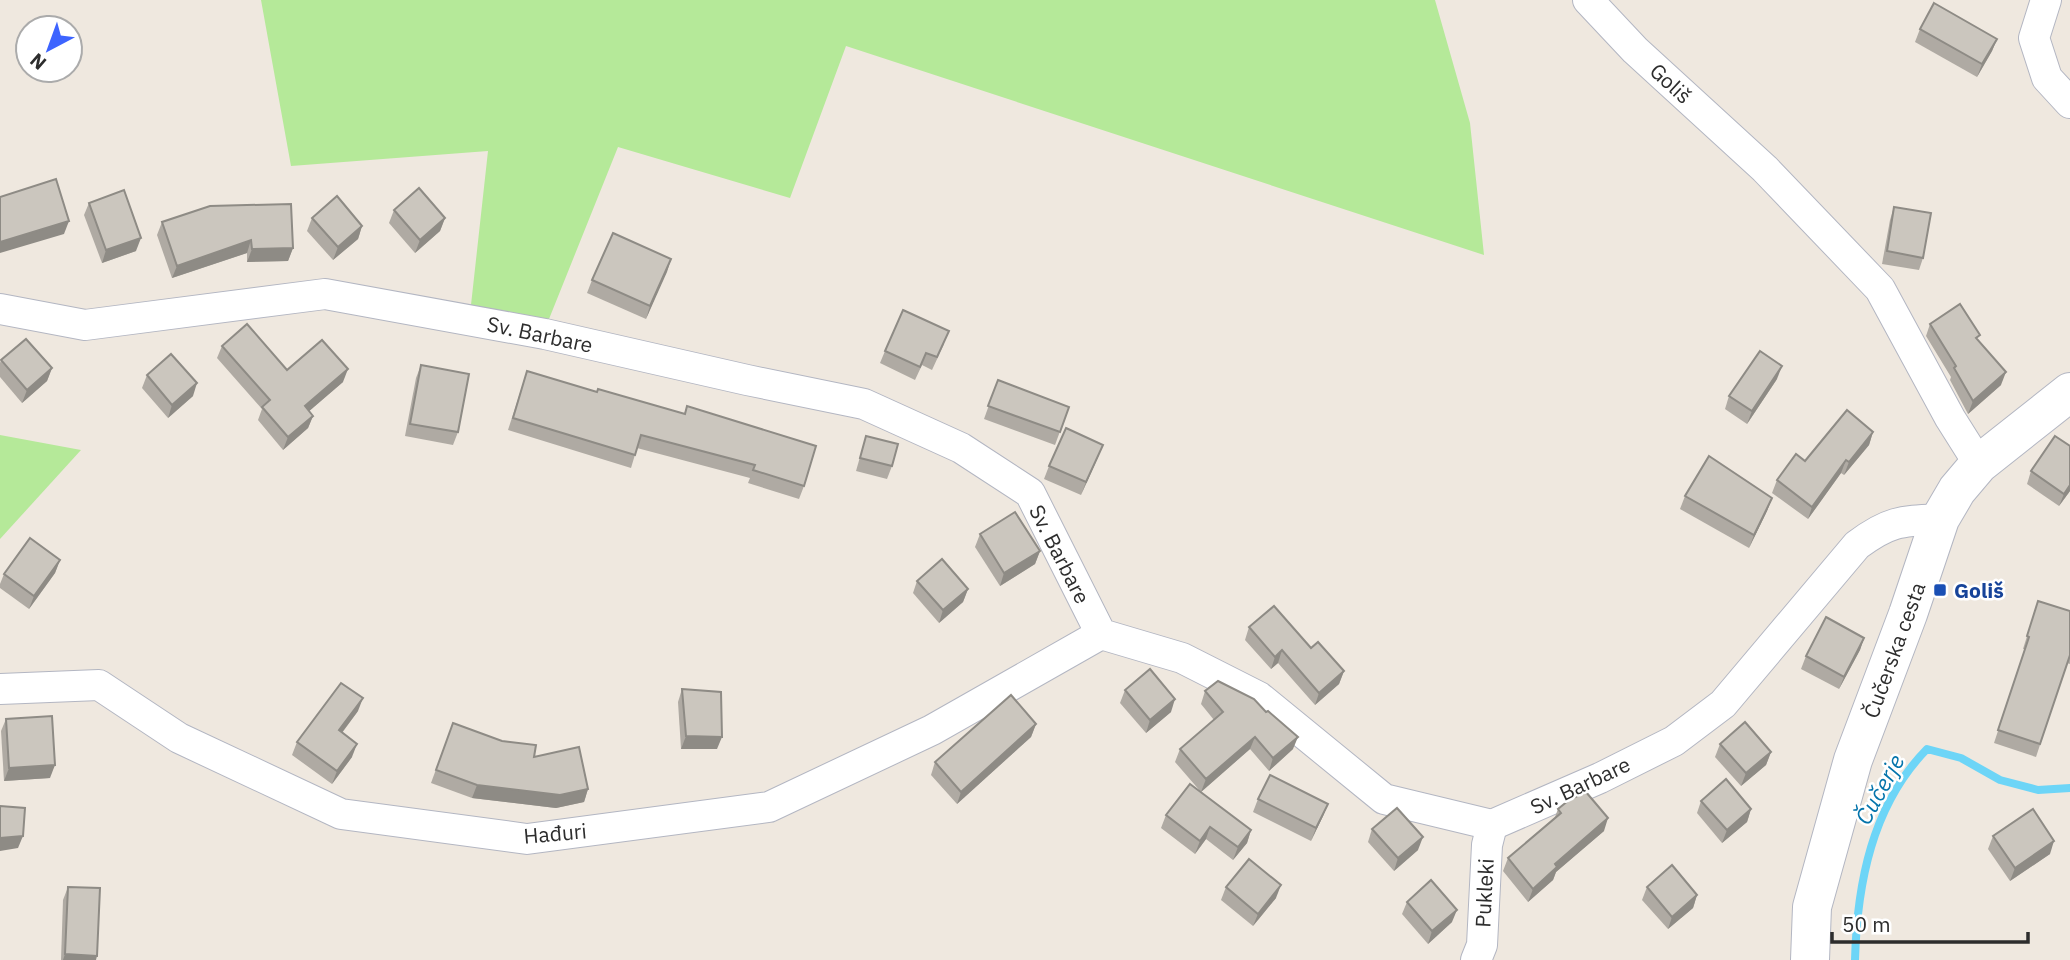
<svg xmlns="http://www.w3.org/2000/svg" width="2070" height="960" viewBox="0 0 2070 960" font-family="'IBM Plex Sans',sans-serif">
  <style>
    .green { fill: #b5e999 }
    .lines { fill: none; stroke-linecap: round; stroke-linejoin: round }
    .stream { stroke: #6dd5f7; stroke-width: 8 }
    .street-casing { stroke: #b3b6c2; stroke-width: 32 }
    .secondary-casing { stroke: #b3b6c2; stroke-width: 40 }
    .street { stroke: #fff; stroke-width: 30 }
    .secondary { stroke: #fff; stroke-width: 38 }
    .wall { fill: #afaaa3 }
    .shaded-wall { fill: #8e8b85 }
    .building { fill: #cbc6be; stroke: #8e8b85; stroke-width: 2 }
    .transit-dot { fill: #1a4fb4; stroke: #fff; stroke-width: 2.5 }
    .labels { text-anchor: middle; dominant-baseline: central; stroke-width: 5; stroke-linejoin: round; paint-order: stroke }
    .street-label { font-size: 21px; fill: #2d2d2d; stroke: #fff }
    .transit-label { font-size: 21px; font-weight: bold; fill: #164399; stroke: #fff; text-anchor: start }
    .water-label { font-size: 23px; font-style: italic; fill: #0474ab; stroke: #fff }
  </style>
  <rect width="100%" height="100%" fill="#efe8df"/>
  <!-- green -->
  <g class="green">
    <polygon points="261,0 1435,0 1470,123 1484,255 846,46 790,198 618,147 549,319 471,305 488,151 291,166"/>
    <polygon points="0,435 81,450 0,539"/>
  </g>
  <g class="lines">
    <!-- stream -->
    <path class="stream" d="M1855 960C1857 884 1872 805 1927 749L1961 758 2000 780 2038 790 2070 788"/>
    <!-- street casing -->
    <g class="street-casing">
      <g id="street">
        <polyline points="1588,0 1635,50 1765,169 1880,289 1950,418 1979,464"/>
        <polyline points="2046,0 2034,38 2047,78 2070,103"/>
        <path d="M0 309 85 325 325 294 545 334 747 380 864 404 961 448 1030 493 1101 634 1182 658 1259 697 1384 799 1492 825 1600 778 1674 741 1723 704 1857 545C1889 521 1901 521 1940 519"/>
        <polyline points="0,689 99,685 179,738 341,814 527,839 769,807 932,730 1101,634"/>
        <polyline points="1476,960 1482,945 1487,845 1492,825"/>
      </g>
    </g>
    <!-- secondary casing -->
    <g class="secondary-casing">
      <polyline id="secondary" points="1810,960 1812,907 1853,760 1908,614 1940,519 1957,490 1979,464 2070,392"/>
    </g>
    <!-- street -->
    <use href="#street" class="street"/>
    <!-- secondary -->
    <use href="#secondary" class="secondary"/>
  </g>
  <!-- wall -->
  <g class="wall">
    <polygon points="1920,29 1997,39 1992,51 1977,77 1915,42"/>
    <polygon points="89,203 136,251 102,263 84,215"/>
    <polygon points="1894,207 1923,258 1919,270 1882,264 1890,220"/>
    <polygon points="394,210 445,218 440,231 415,253 389,223"/>
    <polygon points="312,218 362,226 358,239 333,260 307,231"/>
    <polygon points="162,222 293,248 288,261 247,262 247,253 172,278 157,235"/>
    <polygon points="671,259 646,319 587,293 592,280"/>
    <polygon points="1930,324 1978,340 2001,385 1968,414 1950,380 1951,377 1926,336"/>
    <polygon points="944,344 932,370 922,365 915,380 880,363 885,351"/>
    <polygon points="222,346 287,370 343,382 309,411 313,416 308,428 283,450 258,420 262,409 217,358"/>
    <polygon points="1,360 52,368 47,381 22,403 0,377 0,363"/>
    <polygon points="421,365 458,432 453,445 405,436 416,378"/>
    <polygon points="527,371 597,392 684,414 687,406 804,486 799,499 748,483 750,478 637,448 631,468 508,430"/>
    <polygon points="147,375 193,396 168,418 142,388"/>
    <polygon points="1777,379 1747,424 1725,409 1729,396"/>
    <polygon points="998,380 1069,407 1055,445 984,419"/>
    <polygon points="1873,432 1869,445 1844,475 1841,473 1808,519 1772,493 1777,480 1805,461"/>
    <polygon points="866,436 892,466 887,479 856,471"/>
    <polygon points="1098,457 1081,495 1044,479 1049,466"/>
    <polygon points="2031,471 2070,491 2059,506 2027,484"/>
    <polygon points="1685,496 1772,498 1767,511 1749,548 1680,509"/>
    <polygon points="980,534 1040,551 1035,564 1000,586 975,547"/>
    <polygon points="60,560 55,573 29,609 0,588 0,584 4,574"/>
    <polygon points="917,581 968,589 963,602 939,623 913,593"/>
    <polygon points="2038,601 2070,611 2070,664 2067,663 2036,757 1994,743 2025,649 2023,649"/>
    <polygon points="1249,627 1311,648 1344,671 1339,684 1315,705 1278,663 1271,669 1245,640"/>
    <polygon points="1864,638 1860,650 1839,689 1801,669 1806,656"/>
    <polygon points="682,689 717,749 681,749 678,702"/>
    <polygon points="1125,690 1171,712 1146,733 1120,703"/>
    <polygon points="1205,691 1293,749 1269,771 1250,749 1201,792 1175,762 1180,749 1214,720 1201,704"/>
    <polygon points="358,711 342,733 352,757 332,784 292,755 297,742"/>
    <polygon points="6,719 50,778 4,781 1,731"/>
    <polygon points="453,723 534,757 588,789 584,802 556,808 472,798 431,783"/>
    <polygon points="1036,724 1031,737 957,804 931,775 935,762"/>
    <polygon points="1720,744 1771,752 1766,765 1741,786 1715,757"/>
    <polygon points="1258,799 1328,804 1323,816 1311,841 1253,812"/>
    <polygon points="1701,801 1751,809 1747,822 1722,843 1697,813"/>
    <polygon points="1558,809 1604,831 1556,872 1553,880 1528,902 1503,871 1508,858 1555,817"/>
    <polygon points="1166,815 1251,830 1247,843 1233,860 1206,839 1195,854 1161,828"/>
    <polygon points="1372,829 1418,850 1394,871 1368,842"/>
    <polygon points="1993,836 2050,854 2010,881 1988,849"/>
    <polygon points="68,887 96,960 61,960 63,900"/>
    <polygon points="1226,887 1276,898 1253,926 1221,900"/>
    <polygon points="1647,887 1697,895 1693,908 1668,929 1642,900"/>
    <polygon points="1407,902 1452,922 1428,944 1402,914"/>
  </g>
  <!-- shaded-wall -->
  <g class="shaded-wall">
    <polygon points="1997,39 1992,51 1977,77 1982,64"/>
    <polygon points="445,218 440,231 415,253 420,240"/>
    <polygon points="69,221 64,234 0,253 0,242"/>
    <polygon points="362,226 358,239 333,260 338,247"/>
    <polygon points="141,238 136,251 102,263 106,250"/>
    <polygon points="251,240 247,253 172,278 177,266"/>
    <polygon points="293,248 288,261 247,262 252,249"/>
    <polygon points="671,259 667,272 646,319 650,306"/>
    <polygon points="1782,366 1777,379 1747,424 1752,411"/>
    <polygon points="52,368 47,381 22,403 27,390"/>
    <polygon points="348,369 343,382 300,419 305,406"/>
    <polygon points="2006,372 2001,385 1968,414 1973,401"/>
    <polygon points="197,383 193,396 168,418 172,405"/>
    <polygon points="313,416 308,428 283,450 288,437"/>
    <polygon points="1873,432 1869,445 1844,475 1849,462"/>
    <polygon points="1103,445 1098,457 1081,495 1086,482"/>
    <polygon points="1846,460 1841,473 1808,519 1812,507"/>
    <polygon points="2070,485 2070,491 2059,506 2064,494"/>
    <polygon points="1772,498 1767,511 1749,548 1754,535"/>
    <polygon points="1040,551 1035,564 1000,586 1004,573"/>
    <polygon points="60,560 55,573 29,609 34,596"/>
    <polygon points="968,589 963,602 939,623 943,610"/>
    <polygon points="1864,638 1860,650 1839,689 1844,677"/>
    <polygon points="1282,650 1278,663 1271,669 1275,657"/>
    <polygon points="1344,671 1339,684 1315,705 1319,693"/>
    <polygon points="363,698 358,711 334,743 339,730"/>
    <polygon points="1175,699 1171,712 1146,733 1150,720"/>
    <polygon points="1036,724 1031,737 957,804 961,792"/>
    <polygon points="686,736 722,737 717,749 681,749"/>
    <polygon points="1255,737 1250,749 1201,792 1206,779"/>
    <polygon points="1298,737 1293,749 1269,771 1273,758"/>
    <polygon points="357,744 352,757 332,784 337,771"/>
    <polygon points="1771,752 1766,765 1741,786 1746,773"/>
    <polygon points="55,765 50,778 4,781 9,768"/>
    <polygon points="477,785 588,789 584,802 556,808 472,798"/>
    <polygon points="1328,804 1323,816 1311,841 1316,828"/>
    <polygon points="1751,809 1747,822 1722,843 1727,830"/>
    <polygon points="1608,818 1604,831 1556,872 1553,880 1528,902 1533,889 1555,864"/>
    <polygon points="1210,827 1206,839 1195,854 1200,841"/>
    <polygon points="1251,830 1247,843 1233,860 1238,847"/>
    <polygon points="23,836 18,848 0,851 0,838"/>
    <polygon points="1423,837 1418,850 1394,871 1398,858"/>
    <polygon points="2054,841 2050,854 2010,881 2015,868"/>
    <polygon points="1281,885 1276,898 1253,926 1258,914"/>
    <polygon points="1697,895 1693,908 1668,929 1672,917"/>
    <polygon points="1457,910 1452,922 1428,944 1432,931"/>
    <polygon points="65,954 97,956 96,960 63,960"/>
  </g>
  <!-- building -->
  <g class="building">
    <polygon points="1934,3 1997,39 1982,64 1920,29"/>
    <polygon points="56,179 69,221 0,242 0,197"/>
    <polygon points="419,188 445,218 420,240 394,210"/>
    <polygon points="124,190 141,238 106,250 89,203"/>
    <polygon points="337,196 362,226 338,247 312,218"/>
    <polygon points="291,204 293,248 252,249 251,240 177,266 162,222 210,206"/>
    <polygon points="1894,207 1931,213 1923,258 1887,251"/>
    <polygon points="613,233 671,259 650,306 592,280"/>
    <polygon points="1960,304 1980,335 1976,338 2006,372 1973,401 1954,368 1956,366 1930,324"/>
    <polygon points="903,310 949,331 937,357 926,353 920,367 885,351"/>
    <polygon points="247,324 287,370 322,340 348,369 305,406 313,416 288,437 262,407 270,400 222,346"/>
    <polygon points="26,339 52,368 27,390 1,360"/>
    <polygon points="1760,351 1782,366 1752,411 1729,396"/>
    <polygon points="171,354 197,383 172,405 147,375"/>
    <polygon points="421,365 469,374 458,432 410,424"/>
    <polygon points="527,371 597,392 598,389 685,414 687,406 816,446 804,486 753,470 755,465 641,435 635,455 513,418"/>
    <polygon points="998,380 1069,407 1060,432 988,406"/>
    <polygon points="1847,410 1873,432 1849,462 1846,460 1812,507 1777,480 1796,454 1805,461"/>
    <polygon points="1066,428 1103,445 1086,482 1049,466"/>
    <polygon points="866,436 898,444 892,466 860,458"/>
    <polygon points="2055,436 2070,446 2070,485 2064,494 2031,471"/>
    <polygon points="1709,456 1772,498 1754,535 1685,496"/>
    <polygon points="1015,512 1040,551 1004,573 980,534"/>
    <polygon points="30,538 60,560 34,596 4,574"/>
    <polygon points="942,559 968,589 943,610 917,581"/>
    <polygon points="2038,601 2070,611 2070,655 2040,744 1998,730 2029,637 2027,636"/>
    <polygon points="1274,606 1311,648 1318,642 1344,671 1319,693 1282,650 1275,657 1249,627"/>
    <polygon points="1826,617 1864,638 1844,677 1806,656"/>
    <polygon points="1150,669 1175,699 1150,720 1125,690"/>
    <polygon points="1218,681 1254,699 1266,712 1268,711 1298,737 1273,758 1255,737 1206,779 1180,749 1223,712 1205,691"/>
    <polygon points="341,683 363,698 339,730 357,744 337,771 297,742"/>
    <polygon points="682,689 721,692 722,737 686,736"/>
    <polygon points="1011,695 1036,724 961,792 935,762"/>
    <polygon points="52,716 55,765 9,768 6,719"/>
    <polygon points="1745,722 1771,752 1746,773 1720,744"/>
    <polygon points="453,723 502,741 536,745 534,757 579,747 588,789 560,795 477,785 436,770"/>
    <polygon points="1270,775 1328,804 1316,828 1258,799"/>
    <polygon points="1726,779 1751,809 1727,830 1701,801"/>
    <polygon points="1190,784 1251,830 1238,847 1210,827 1200,841 1166,815"/>
    <polygon points="1586,792 1608,818 1555,864 1557,867 1533,889 1508,858 1561,813 1558,809 1569,800"/>
    <polygon points="0,806 25,808 23,836 0,838"/>
    <polygon points="1397,808 1423,837 1398,858 1372,829"/>
    <polygon points="2033,809 2054,841 2015,868 1993,836"/>
    <polygon points="1249,859 1281,885 1258,914 1226,887"/>
    <polygon points="1672,865 1697,895 1672,917 1647,887"/>
    <polygon points="1431,880 1457,910 1432,931 1407,902"/>
    <polygon points="68,887 100,888 97,956 65,954"/>
  </g>
  <!-- markers -->
  <rect class="transit-dot" x="1933" y="583" width="14" height="14" rx="3.5"/>
  <g class="labels">
    <!-- street labels -->
    <g class="street-label">
      <text transform="translate(1671 83) rotate(43)">Goliš</text>
      <text transform="translate(540 334) rotate(12)">Sv. Barbare</text>
      <text transform="translate(1060 554) rotate(63)">Sv. Barbare</text>
      <text transform="translate(1894 650) rotate(-70)">Čučerska cesta</text>
      <text transform="translate(1580 785) rotate(-25)">Sv. Barbare</text>
      <text transform="translate(555 833) rotate(-5)">Hađuri</text>
      <text transform="translate(1484 893) rotate(-87)">Pukleki</text>
    </g>
    <!-- transit labels -->
    <g class="transit-label">
      <text x="1954" y="590">Goliš</text>
    </g>
    <!-- water labels -->
    <g class="water-label">
      <text transform="translate(1879 789) rotate(-61)">Čučerje</text>
    </g>
  </g>
  <!-- north arrow -->
  <g transform="translate(49 49) rotate(221)"><circle r="33" fill="#ffffff" stroke="#ababab" stroke-width="2"/>
  <path d="M0-5L12 26L0 18L-12 26Z" fill="#3d64ff"/>
  <text y="-10" font-size="19" font-weight="bold" text-anchor="middle" fill="#2d2d2d">N</text>
  </g>
  <!-- scale -->
  <path d="M1832 932v10h196v-10" fill="none" stroke="#2d2d2d" stroke-width="3.5"/>
  <text x="1842" y="932" font-size="21" fill="#2d2d2d" stroke="#ffffff" stroke-width="5" paint-order="stroke">50 m</text>
</svg>
